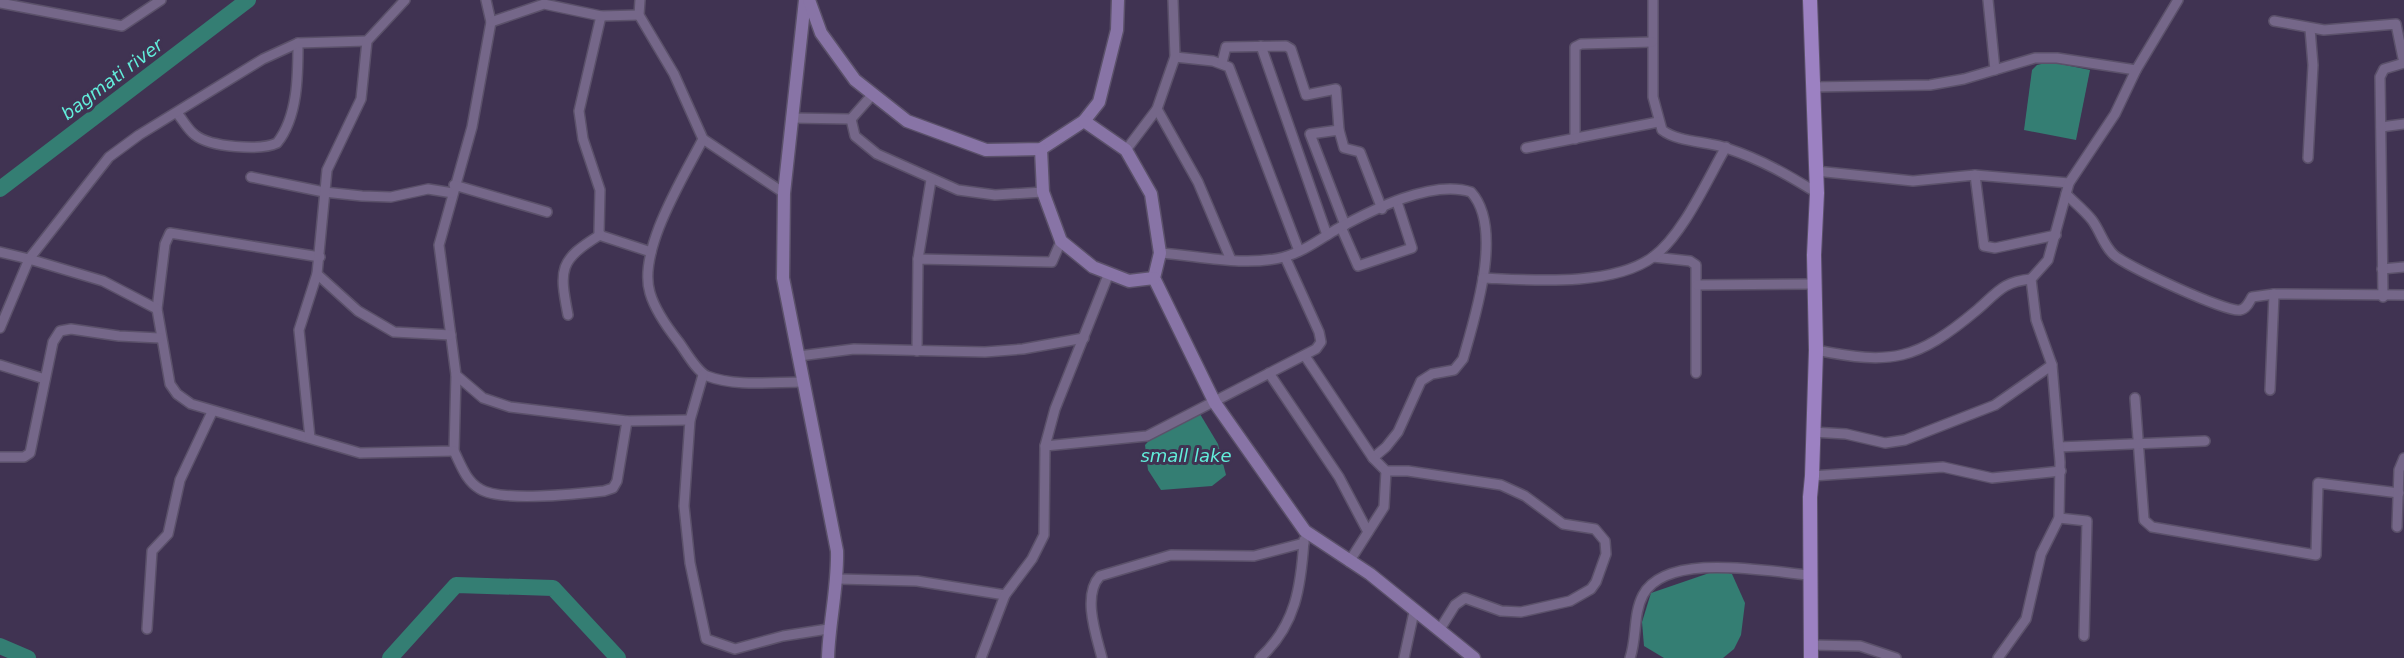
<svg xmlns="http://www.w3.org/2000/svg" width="2404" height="658" viewBox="0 0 2404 658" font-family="'DejaVu Sans',sans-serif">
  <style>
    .water { fill: #347e73 }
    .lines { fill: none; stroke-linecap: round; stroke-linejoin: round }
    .river { stroke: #347e73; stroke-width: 16 }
    .street-casing { stroke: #5b516a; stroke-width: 12 }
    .secondary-casing { stroke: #5b516a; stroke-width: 15 }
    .primary-casing { stroke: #5b516a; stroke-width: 16 }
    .street { stroke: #756789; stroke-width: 9 }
    .secondary { stroke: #8874a6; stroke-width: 12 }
    .primary { stroke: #9c81c2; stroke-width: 14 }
    .labels { text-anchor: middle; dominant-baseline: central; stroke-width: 6; stroke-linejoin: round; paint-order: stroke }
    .water-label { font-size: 18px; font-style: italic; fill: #62eedb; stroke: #403352 }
  </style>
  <rect width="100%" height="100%" fill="#403352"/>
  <!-- water -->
  <g class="water">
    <polygon points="2050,62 2090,70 2076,140 2024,130 2032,70 2037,65"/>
    <polygon points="1200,414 1218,444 1226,475 1212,486 1161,490 1148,470 1145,445 1159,430"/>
    <polygon points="1718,570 1732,574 1745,603 1741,635 1734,649 1723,658 1664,658 1644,646 1642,622 1651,593"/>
  </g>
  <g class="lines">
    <!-- river -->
    <g class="river">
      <polyline points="0,189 248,0"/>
      <polyline points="0,646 28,658"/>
      <polyline points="390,658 456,585 553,588 618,658"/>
    </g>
    <!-- street casing -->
    <g class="street-casing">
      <g id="street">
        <polyline points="486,0 491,22 472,127 439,245 456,375 483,398 510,407 627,421 690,420"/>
        <polyline points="640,0 639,15 674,74 703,139 784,193"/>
        <path d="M1653 0V97L1662 130C1679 143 1709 141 1729 149 1762 160 1788 175 1817 193"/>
        <polyline points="1988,0 1995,70"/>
        <polyline points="0,3 122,26 161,0"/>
        <polyline points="601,16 579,111 583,139 600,190 599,233 602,236 651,252"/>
        <polyline points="2274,21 2324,30 2396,24 2404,63"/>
        <polyline points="491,22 544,4 601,16 639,15"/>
        <polyline points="1261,46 1327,235"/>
        <polyline points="1175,57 1213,61 1229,67 1299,251"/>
        <polyline points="1222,63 1226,47 1286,46 1291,49 1306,95 1336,89 1339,130"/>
        <polyline points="1812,87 1930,85 1964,79 2035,58 2057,58 2136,70"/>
        <polyline points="1157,109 1198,182 1231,260"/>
        <path d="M177 113C183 120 188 130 195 135 210 147 260 151 277 143 298 117 298 75 298 43"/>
        <polyline points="791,118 851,119 873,94"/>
        <polyline points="851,119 855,136 877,154 958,190 995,195 1043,192"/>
        <polyline points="2381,127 2404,124"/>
        <path d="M703 139C684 176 637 251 650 293 655 310 667 327 678 341 685 350 696 371 707 376 736 387 772 382 803 382"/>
        <polyline points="1575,139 1575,47 1581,44 1652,42"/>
        <polyline points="1526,148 1658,122"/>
        <polyline points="1126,150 1157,109 1175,57 1173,0"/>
        <polyline points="2308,158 2313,65 2310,29"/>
        <polyline points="1816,171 1913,181 1975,175 2069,183"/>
        <polyline points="1975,175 1984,246 1995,248 2056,235"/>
        <polyline points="251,177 324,192 362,196 391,197 428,189 453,193"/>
        <polyline points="454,185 547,212"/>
        <path d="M2066 194C2075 203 2085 211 2092 220 2101 232 2103 245 2114 255 2126 266 2227 313 2240 310 2246 309 2249 303 2252 297L2274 294"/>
        <polyline points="1345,225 1310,134 1339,130 1344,148 1360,152 1382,209"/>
        <polyline points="1341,227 1358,266 1412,248 1397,202"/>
        <polyline points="0,252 29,259 109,157 139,135 263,59 298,43 367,41"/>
        <path d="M1160 253C1200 256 1245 267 1284 257 1303 252 1320 239 1337 229 1372 210 1432 179 1471 192 1504 228 1475 317 1463 359L1454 370 1432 374 1421 381 1398 432 1386 447 1373 458"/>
        <polyline points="1653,257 1690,261 1696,265 1696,373"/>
        <polyline points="918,259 931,180"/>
        <polyline points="2382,269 2404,267"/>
        <polyline points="317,274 358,311 394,332 451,335"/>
        <path d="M1483 278C1531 280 1612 287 1653 257 1683 235 1707 180 1726 147"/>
        <polyline points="1697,285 1816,284"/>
        <polyline points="2383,297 2380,77 2384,69 2404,63"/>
        <polyline points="157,309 165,244 170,233 320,257"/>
        <path d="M568 315C559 269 559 260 600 235"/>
        <polyline points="0,328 29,259 103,281 157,309 170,384 177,394 191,404 360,453 454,451 456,375"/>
        <path d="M1816 350C1892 365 1916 361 1977 310 1998 292 2002 282 2031 279"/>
        <polyline points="917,351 918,259 1052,262 1061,241"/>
        <polyline points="799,356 854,349 985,352 1023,349 1084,338"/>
        <polyline points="1305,356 1373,458 1386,471 1408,471 1501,485 1525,496 1563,524 1595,529 1605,541 1606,554 1596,582 1591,589 1570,601 1521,612 1501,611 1465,598 1455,605 1440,629"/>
        <polyline points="0,365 45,379"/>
        <polyline points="1269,373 1339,477 1368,532"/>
        <polyline points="703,375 690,420 684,506 690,563 706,639 735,649 783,636 828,629"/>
        <polyline points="2270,390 2274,294 2404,295"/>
        <polyline points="2135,398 2144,520 2152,527 2316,555 2318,483 2399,493"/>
        <polyline points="1812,432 1846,434 1885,443 1905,440 1995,405 2052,365"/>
        <polyline points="310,438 299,330 317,274 327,170 361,99 367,41 405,0"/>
        <polyline points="1045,446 1147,436 1316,349 1321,342 1319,332 1285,257"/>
        <polyline points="2059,447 2205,441"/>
        <path d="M454 451C461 465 466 481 480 489 500 502 578 494 604 491L613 488 617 481 627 421"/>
        <polyline points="0,457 24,457 30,453 53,342 60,331 71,329 119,336 160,338"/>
        <polyline points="1812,476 1943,467 1992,478 2061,471"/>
        <polyline points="2059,518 2087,521 2084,636"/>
        <polyline points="2397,527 2399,470 2404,458"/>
        <polyline points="1349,562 1384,507 1386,471"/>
        <polyline points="838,579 917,581 1005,595"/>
        <polyline points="147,629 152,551 168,534 180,480 212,412"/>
        <polyline points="1811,645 1860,646 1896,658"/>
        <polyline points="981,658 1005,595 1032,559 1044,535 1045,446 1055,409 1109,273"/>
        <path d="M1102 658C1096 635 1082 595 1100 576L1171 555 1254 556 1304 543"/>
        <path d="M1260 658C1296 625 1301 586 1304 540"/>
        <polyline points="1404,658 1414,612"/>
        <path d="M1630 658C1637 638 1633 614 1643 595 1667 551 1769 572 1810 575"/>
        <polyline points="1998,658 2026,619 2041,554 2059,518 2060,462 2052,365 2036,320 2031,279 2048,260 2069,183 2115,114 2136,70 2178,0"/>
      </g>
    </g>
    <!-- secondary casing -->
    <g class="secondary-casing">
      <g id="secondary">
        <path d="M805 0 784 193 783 278 837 551C838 587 829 622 828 658"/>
        <polyline points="809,0 821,33 855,80 907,121 986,150 1041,149 1084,121 1099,102 1117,30 1118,0"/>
        <polyline points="1084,121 1126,150 1151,194 1160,253 1154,278 1215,403 1305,531 1370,574 1474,658"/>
        <polyline points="1041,149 1043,192 1061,241 1093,267 1129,281 1154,278"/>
      </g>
    </g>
    <!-- primary casing -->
    <g class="primary-casing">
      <polyline id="primary" points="1810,0 1817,193 1814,255 1816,350 1812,476 1810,497 1811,658"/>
    </g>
    <!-- street -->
    <use href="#street" class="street"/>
    <!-- secondary -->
    <use href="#secondary" class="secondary"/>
    <!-- primary -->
    <use href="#primary" class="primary"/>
  </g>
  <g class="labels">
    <!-- water labels -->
    <g class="water-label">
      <text transform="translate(112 79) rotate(-37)">bagmati river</text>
      <text x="1186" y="455">small lake</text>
    </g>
  </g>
</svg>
